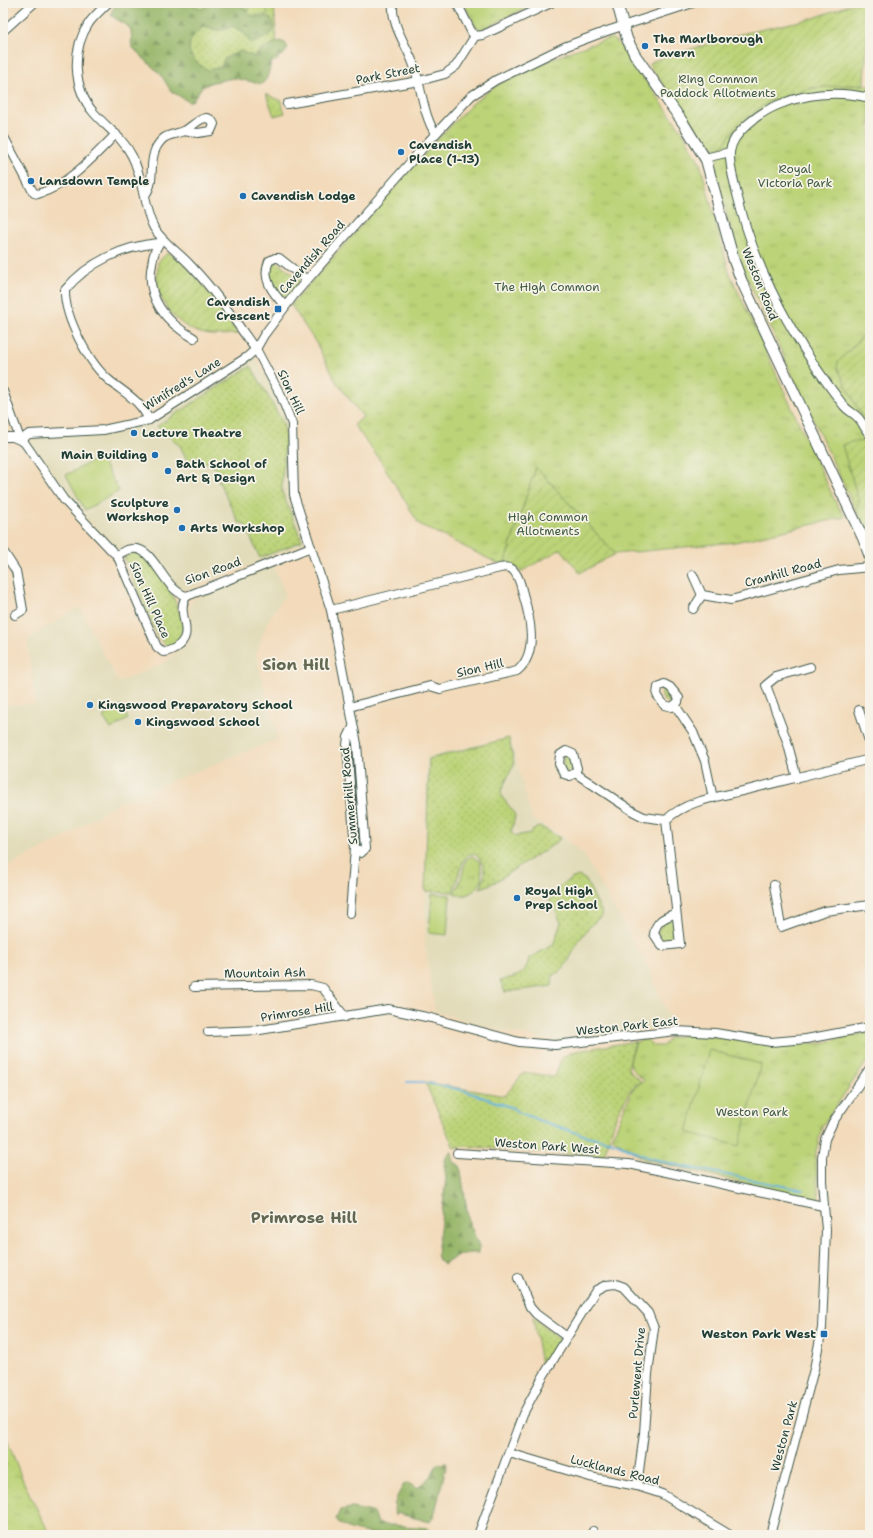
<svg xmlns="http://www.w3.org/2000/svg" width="873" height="1538" viewBox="0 0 873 1538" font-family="'Shantell Sans',sans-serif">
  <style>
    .built { fill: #e2dcba }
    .grass { fill: url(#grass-dots); stroke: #6e8856 }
    .forest { fill: url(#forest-firs); stroke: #5a794e }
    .park { fill: url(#park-tufts); stroke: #6e8856 }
    .garden { fill: url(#garden-furrows); stroke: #6e8856 }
    .pitch { fill: #bcd378; stroke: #6e8856 }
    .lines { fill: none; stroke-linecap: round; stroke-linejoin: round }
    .stream { stroke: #65b4df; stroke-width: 2 }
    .minor-casing { stroke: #3f5548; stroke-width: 10 }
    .tertiary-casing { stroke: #3f5548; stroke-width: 12 }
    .minor { stroke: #fff; stroke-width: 8 }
    .tertiary { stroke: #fff; stroke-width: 10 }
    .poi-dot { fill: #1f6fb2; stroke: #f7f3e8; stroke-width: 1.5 }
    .labels { text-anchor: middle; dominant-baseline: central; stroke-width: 3.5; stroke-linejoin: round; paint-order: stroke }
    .poi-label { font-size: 12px; font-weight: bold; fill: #1f3d34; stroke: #f7f3e8; text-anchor: start }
    .street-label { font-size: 12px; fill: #1f3d34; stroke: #f7f3e8 }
    .park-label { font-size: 12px; fill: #3e5b42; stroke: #f7f3e8 }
    .district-label { font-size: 16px; font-weight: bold; fill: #626851; stroke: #f7f3e8 }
  </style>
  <defs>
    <pattern id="grass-dots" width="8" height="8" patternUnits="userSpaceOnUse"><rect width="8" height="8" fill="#bcd378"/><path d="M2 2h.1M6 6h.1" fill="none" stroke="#a1b668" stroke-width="1.8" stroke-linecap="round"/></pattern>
    <pattern id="forest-firs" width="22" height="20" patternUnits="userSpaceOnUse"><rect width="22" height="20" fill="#95b568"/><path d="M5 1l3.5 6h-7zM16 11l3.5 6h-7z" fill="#799456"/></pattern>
    <pattern id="park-tufts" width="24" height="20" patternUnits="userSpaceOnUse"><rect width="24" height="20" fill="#bcd378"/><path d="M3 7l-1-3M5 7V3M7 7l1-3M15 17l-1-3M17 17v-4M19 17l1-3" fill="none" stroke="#a1b668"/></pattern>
    <pattern id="garden-furrows" width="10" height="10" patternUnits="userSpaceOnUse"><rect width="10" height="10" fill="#bcd378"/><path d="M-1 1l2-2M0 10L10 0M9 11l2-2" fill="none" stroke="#a1b668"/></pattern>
  </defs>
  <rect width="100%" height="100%" fill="#f7f3e8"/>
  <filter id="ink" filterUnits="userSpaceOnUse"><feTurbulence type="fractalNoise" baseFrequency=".025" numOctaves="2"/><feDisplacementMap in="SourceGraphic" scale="8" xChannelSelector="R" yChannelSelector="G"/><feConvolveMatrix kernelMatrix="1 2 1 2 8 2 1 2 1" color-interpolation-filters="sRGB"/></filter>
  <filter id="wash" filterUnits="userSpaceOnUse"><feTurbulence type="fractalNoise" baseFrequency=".012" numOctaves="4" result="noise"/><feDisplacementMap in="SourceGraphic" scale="16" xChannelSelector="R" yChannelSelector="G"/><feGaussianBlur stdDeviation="0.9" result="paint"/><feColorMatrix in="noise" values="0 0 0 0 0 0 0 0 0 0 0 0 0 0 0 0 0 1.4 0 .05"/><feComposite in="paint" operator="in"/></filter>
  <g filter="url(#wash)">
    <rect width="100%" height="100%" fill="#f2daba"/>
    <!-- built -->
    <g class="built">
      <polygon points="254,355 273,386 289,427 290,497 306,543 194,587 185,590 178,588 149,549 144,546 131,544 117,550 71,503 39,460 29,439 30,438 152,420"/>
      <polygon points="274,566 285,594 267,623 256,655 278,739 121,801 66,836 3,869 3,705 36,704 27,640 79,607 118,682 162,664 188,643 193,631 189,606 195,598"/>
      <polygon points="510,737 532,819 561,836 583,854 649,970 672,1026 556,1041 499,1030 435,1011 425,943 426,757"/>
    </g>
    <!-- grass -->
    <g class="grass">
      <polygon points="142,3 274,3 278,60 235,76 218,79 197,90"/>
      <path d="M251 366 283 423 286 436 282 480V492L302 541 260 558 244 523H239L218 480 223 477C216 465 205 460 191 459L189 464 180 446 157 426Z"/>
      <path d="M137 552C157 564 179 602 183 625 183 630 181 636 180 641L168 648 157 636 124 557Z"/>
      <polygon points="664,686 677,698 672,705 663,700 660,688"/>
      <path d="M509 738 514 764 501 791 502 797 513 811 515 816 511 833 516 836 530 833 536 828 541 827 560 838 559 840C548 849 538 854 527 861 511 870 497 884 480 888 487 878 486 861 474 854H469L464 859 453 892 425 891 429 759Z"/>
      <polygon points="568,753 575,769 570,773 563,770 563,754"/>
      <path d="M579 876 586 880 603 915C594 921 586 931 579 941 571 954 568 969 553 975L552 986 505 992 500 981C517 975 525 978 529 958L553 945 561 923 556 910 549 902C557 889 564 880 579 876Z"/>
      <polygon points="674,917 677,941 663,943 657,934 662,922"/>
      <polygon points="635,1041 628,1068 631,1073 641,1081 631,1089 617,1114 604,1155 536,1152 464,1146 454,1148 425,1082 505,1096 524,1072 555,1077 561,1059 571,1052"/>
      <polygon points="533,1317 560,1339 542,1371"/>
    </g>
    <!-- forest -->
    <g class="forest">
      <path d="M118 3H188L202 9 205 8 206 3H238L254 17H269L273 22 274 30C266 38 261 41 250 43L244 32 232 26C222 33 216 30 205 26 182 41 185 58 208 70L221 67 224 59 240 51 255 57 261 49 280 41 285 43 288 48 284 54 272 60 267 78 262 84 233 78 204 84 193 100 189 102 171 91 161 75 132 47C131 42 132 36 131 31 130 25 117 21 111 15L113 8Z"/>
      <path d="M452 1152 453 1161 460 1166 469 1222 479 1246V1253C465 1252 455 1256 444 1265L439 1260 437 1255 446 1178 444 1164 447 1155Z"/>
      <path d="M447 1463 434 1516 430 1522 396 1513 395 1516C392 1503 398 1495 404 1484L408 1483 417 1488C424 1485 434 1472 437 1464Z"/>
      <path d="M352 1508 372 1512 379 1524 428 1528 429 1533C405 1535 348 1538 336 1519L340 1510Z"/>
    </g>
    <!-- park -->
    <g class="park">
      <polygon points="464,3 536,3 481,30 476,27"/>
      <polygon points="611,38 618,43 682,131 700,163 729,272 834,499 845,517 735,542 615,554 536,467 505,562 499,564 419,524 382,463 354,425 363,417 337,383 316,343 291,305 436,141 472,104 494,87 527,70 574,50"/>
      <path d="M839 85H870V541L741 265 714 168V164L718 160 714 149C726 146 729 133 738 126 748 117 758 107 770 101 791 91 816 87 839 85Z"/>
      <path d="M472 856 480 862 482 881C476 890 466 900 454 893L461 879 466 859Z"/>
      <path d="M863 1033 868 1034 870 1037V1057L822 1126 815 1156 819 1203 811 1199 644 1159 612 1138 632 1090 644 1080C624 1065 630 1063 636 1042L646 1039 654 1046H663L669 1038 683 1035H696L788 1044 822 1043Z"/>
      <polygon points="3,1430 24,1483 50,1535 3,1535"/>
      <polygon points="429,1531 427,1535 386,1535 387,1533"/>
    </g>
    <!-- garden -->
    <g class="garden">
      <path d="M854 3H870C870 30 865 57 864 84L812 88 770 101 759 108 734 129 724 144 714 149 707 148 703 143 692 125 649 65 656 60 737 35 814 18Z"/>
      <polygon points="266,94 281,101 285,113 274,116"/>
      <path d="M167 253C186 256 227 316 238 334 227 334 212 337 201 333 181 328 162 308 158 287 156 279 158 271 158 262Z"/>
      <path d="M274 262H277L301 280 286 298 282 297C275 287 263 274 274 262Z"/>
      <polygon points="870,328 870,433 837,367 838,362"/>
      <polygon points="855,441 870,442 870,541 856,509 859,502 842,445"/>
      <polygon points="536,467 615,554 580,573 561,549 522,571 505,562"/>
    </g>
    <!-- pitch -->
    <g class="pitch">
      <polygon points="248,3 267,3 267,15 249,15"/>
      <polygon points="100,457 119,491 85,510 66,475"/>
      <polygon points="122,705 128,719 111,729 103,717"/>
      <polygon points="432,894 450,895 447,935 429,933"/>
      <polygon points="709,1050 761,1064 739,1146 687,1132"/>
    </g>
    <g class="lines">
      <!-- stream -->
      <path class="stream" d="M407 1082H422L462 1090 513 1108C518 1115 531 1115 538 1120L583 1135 616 1143 647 1157 672 1164 803 1190"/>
    </g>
  </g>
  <g filter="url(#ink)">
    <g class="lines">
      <!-- minor casing -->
      <g class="minor-casing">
        <g id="minor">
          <path d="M108 3C101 10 94 16 89 23 71 50 73 89 94 113 107 128 123 138 132 156 144 179 142 206 154 228 163 243 181 254 192 267 215 291 234 319 253 346H257"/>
          <path d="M393 3C391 25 406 44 413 63 421 84 423 115 435 133"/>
          <polyline points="457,3 472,33 475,36 483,35 551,3"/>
          <polyline points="3,31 34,3"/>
          <path d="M870 98C839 91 807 93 778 105 761 112 732 132 730 152 729 166 734 181 737 194 755 271 796 344 844 406 849 412 856 414 860 420 864 425 865 430 870 435"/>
          <polyline points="287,104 419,81 445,74 456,66 475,36"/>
          <path d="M3 135 32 190 34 193 38 194C69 185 94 156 116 134"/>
          <polyline points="705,158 730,152"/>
          <path d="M145 195C156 182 148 163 156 148 164 133 171 136 184 131 193 127 206 109 214 124L211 131 198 133 183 131"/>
          <path d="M161 241C156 247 153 256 152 264 145 297 166 323 194 338"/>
          <path d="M285 306C273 293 261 279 269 261L275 258H279L307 280"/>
          <polyline points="256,349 281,396 292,424 294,495 331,610 357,744 365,849 361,853 355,848 347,745 348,737 353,727"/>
          <polyline points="256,349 264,335 294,295 428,142 471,96 496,80 564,47 607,31 693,3"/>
          <polyline points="3,391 20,439"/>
          <path d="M149 420C140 400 126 394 110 381 89 364 64 317 65 290 88 262 124 246 159 243"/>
          <path d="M3 437H13L24 442 64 500 113 552 117 555C122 553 126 549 132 549 154 545 163 591 187 596L311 547"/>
          <polyline points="21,440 29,434 103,430 149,420 247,357 256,349"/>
          <polyline points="3,551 16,571 23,610 15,615"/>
          <path d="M117 555 157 647 163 652C168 652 171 650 175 648 199 633 173 613 187 596"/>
          <polyline points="693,575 702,595"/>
          <polyline points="693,609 702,595 731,600 839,570 870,567"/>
          <path d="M331 610 500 568C504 567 509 567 512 569 519 575 521 586 523 594 530 617 539 653 517 671L440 689 430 686 349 707"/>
          <polygon points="664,684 670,687 679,698 678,702 672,707 664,705 657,695 658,687"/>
          <polyline points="675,705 693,732 705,761 713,798"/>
          <polyline points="859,710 870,744"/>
          <polygon points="566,751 573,754 577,768 575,773 570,776 564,774 559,764 560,755"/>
          <polyline points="575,773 634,812 644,817 666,820"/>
          <polyline points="797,778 787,741 766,685 776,677 810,667"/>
          <polyline points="774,885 781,927 825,911 870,905"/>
          <polyline points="350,913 355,848"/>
          <path d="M676 913C664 918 656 920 654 934L662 946 680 944 666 820C687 799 724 796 751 789 791 779 830 769 870 759"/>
          <polyline points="194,987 311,985 323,988 345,1017"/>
          <polyline points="208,1032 260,1030 388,1009 431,1018 519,1042 555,1045 676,1031 715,1033 771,1042 806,1039 870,1027"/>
          <polyline points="457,1153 629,1164 823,1206"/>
          <polyline points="518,1278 530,1307 536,1314 567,1337"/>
          <polyline points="509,1453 590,1477 637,1486 662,1494 730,1535"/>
          <polyline points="478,1535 523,1414 541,1380 596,1290 606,1285 616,1284 624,1287 648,1313 654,1328 648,1374 644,1433 637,1486"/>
          <polyline points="591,1535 593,1531"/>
          <polyline points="770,1535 814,1369 822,1328 826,1230 822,1181 822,1157 825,1139 833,1122 870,1068"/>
        </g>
      </g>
      <!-- tertiary casing -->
      <g class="tertiary-casing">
        <polyline id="tertiary" points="617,3 627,39 635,55 684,124 706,160 734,261 742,282 863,538 870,557"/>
      </g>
      <!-- minor -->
      <use href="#minor" class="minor"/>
      <!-- tertiary -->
      <use href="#tertiary" class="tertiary"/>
    </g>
  </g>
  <!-- markers -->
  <g class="poi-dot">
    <circle cx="645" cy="46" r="4"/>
    <circle cx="401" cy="152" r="4"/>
    <circle cx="31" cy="181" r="4"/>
    <circle cx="243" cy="196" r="4"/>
    <rect x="274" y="305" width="8" height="8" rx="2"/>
    <circle cx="134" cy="433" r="4"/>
    <circle cx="155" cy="455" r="4"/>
    <circle cx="168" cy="471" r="4"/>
    <circle cx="177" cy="510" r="4"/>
    <circle cx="182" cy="528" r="4"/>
    <circle cx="90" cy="705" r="4"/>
    <circle cx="138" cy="722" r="4"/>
    <circle cx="517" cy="898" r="4"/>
    <rect x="820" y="1330" width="8" height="8" rx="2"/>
  </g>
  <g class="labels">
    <!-- poi labels -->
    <g class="poi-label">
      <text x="653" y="39">The Marlborough<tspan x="653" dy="14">Tavern</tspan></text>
      <text x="409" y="145">Cavendish<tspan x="409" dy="14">Place (1-13)</tspan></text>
      <text x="39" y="181">Lansdown Temple</text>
      <text x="251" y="196">Cavendish Lodge</text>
      <text x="270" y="302" text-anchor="end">Cavendish<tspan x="270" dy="14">Crescent</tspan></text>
      <text x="142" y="433">Lecture Theatre</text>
      <text x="147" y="455" text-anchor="end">Main Building</text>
      <text x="176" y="464">Bath School of<tspan x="176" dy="14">Art &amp; Design</tspan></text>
      <text x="169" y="503" text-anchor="end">Sculpture<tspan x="169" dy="14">Workshop</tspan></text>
      <text x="190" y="528">Arts Workshop</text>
      <text x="98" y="705">Kingswood Preparatory School</text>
      <text x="146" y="722">Kingswood School</text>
      <text x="525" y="891">Royal High<tspan x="525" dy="14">Prep School</tspan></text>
      <text x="816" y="1334" text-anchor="end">Weston Park West</text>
    </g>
    <!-- street labels -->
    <g class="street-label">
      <text transform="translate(388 74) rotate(-11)">Park Street</text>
      <text transform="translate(312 257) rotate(-49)">Cavendish Road</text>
      <text transform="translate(760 284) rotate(68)">Weston Road</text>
      <text transform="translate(182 384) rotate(-32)">Winifred's Lane</text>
      <text transform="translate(291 392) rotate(65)">Sion Hill</text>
      <text transform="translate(213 571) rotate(-20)">Sion Road</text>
      <text transform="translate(783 573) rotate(-15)">Cranhill Road</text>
      <text transform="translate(150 600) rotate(66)">Sion Hill Place</text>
      <text transform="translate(480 668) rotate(-13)">Sion Hill</text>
      <text transform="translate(349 796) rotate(-95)">Summerhill Road</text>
      <text transform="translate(265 973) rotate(-1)">Mountain Ash</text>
      <text transform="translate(297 1012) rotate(-9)">Primrose Hill</text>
      <text transform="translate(627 1026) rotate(-6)">Weston Park East</text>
      <text transform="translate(547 1146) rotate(4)">Weston Park West</text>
      <text transform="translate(637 1373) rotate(-85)">Purlewent Drive</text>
      <text transform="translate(784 1436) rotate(-75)">Weston Park</text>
      <text transform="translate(615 1470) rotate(14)">Lucklands Road</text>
    </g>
    <!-- park labels -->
    <g class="park-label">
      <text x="718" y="79">Ring Common<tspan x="718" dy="14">Paddock Allotments</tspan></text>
      <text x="795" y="169">Royal<tspan x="795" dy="14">Victoria Park</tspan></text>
      <text x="547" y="287">The High Common</text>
      <text x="548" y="517">High Common<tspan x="548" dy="14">Allotments</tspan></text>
      <text x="752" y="1112">Weston Park</text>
    </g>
    <!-- district labels -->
    <g class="district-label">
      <text x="296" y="664">Sion Hill</text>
      <text x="304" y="1217">Primrose Hill</text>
    </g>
  </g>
  <!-- margin -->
  <rect width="873" height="1538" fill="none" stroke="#f7f3e8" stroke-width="16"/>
</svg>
